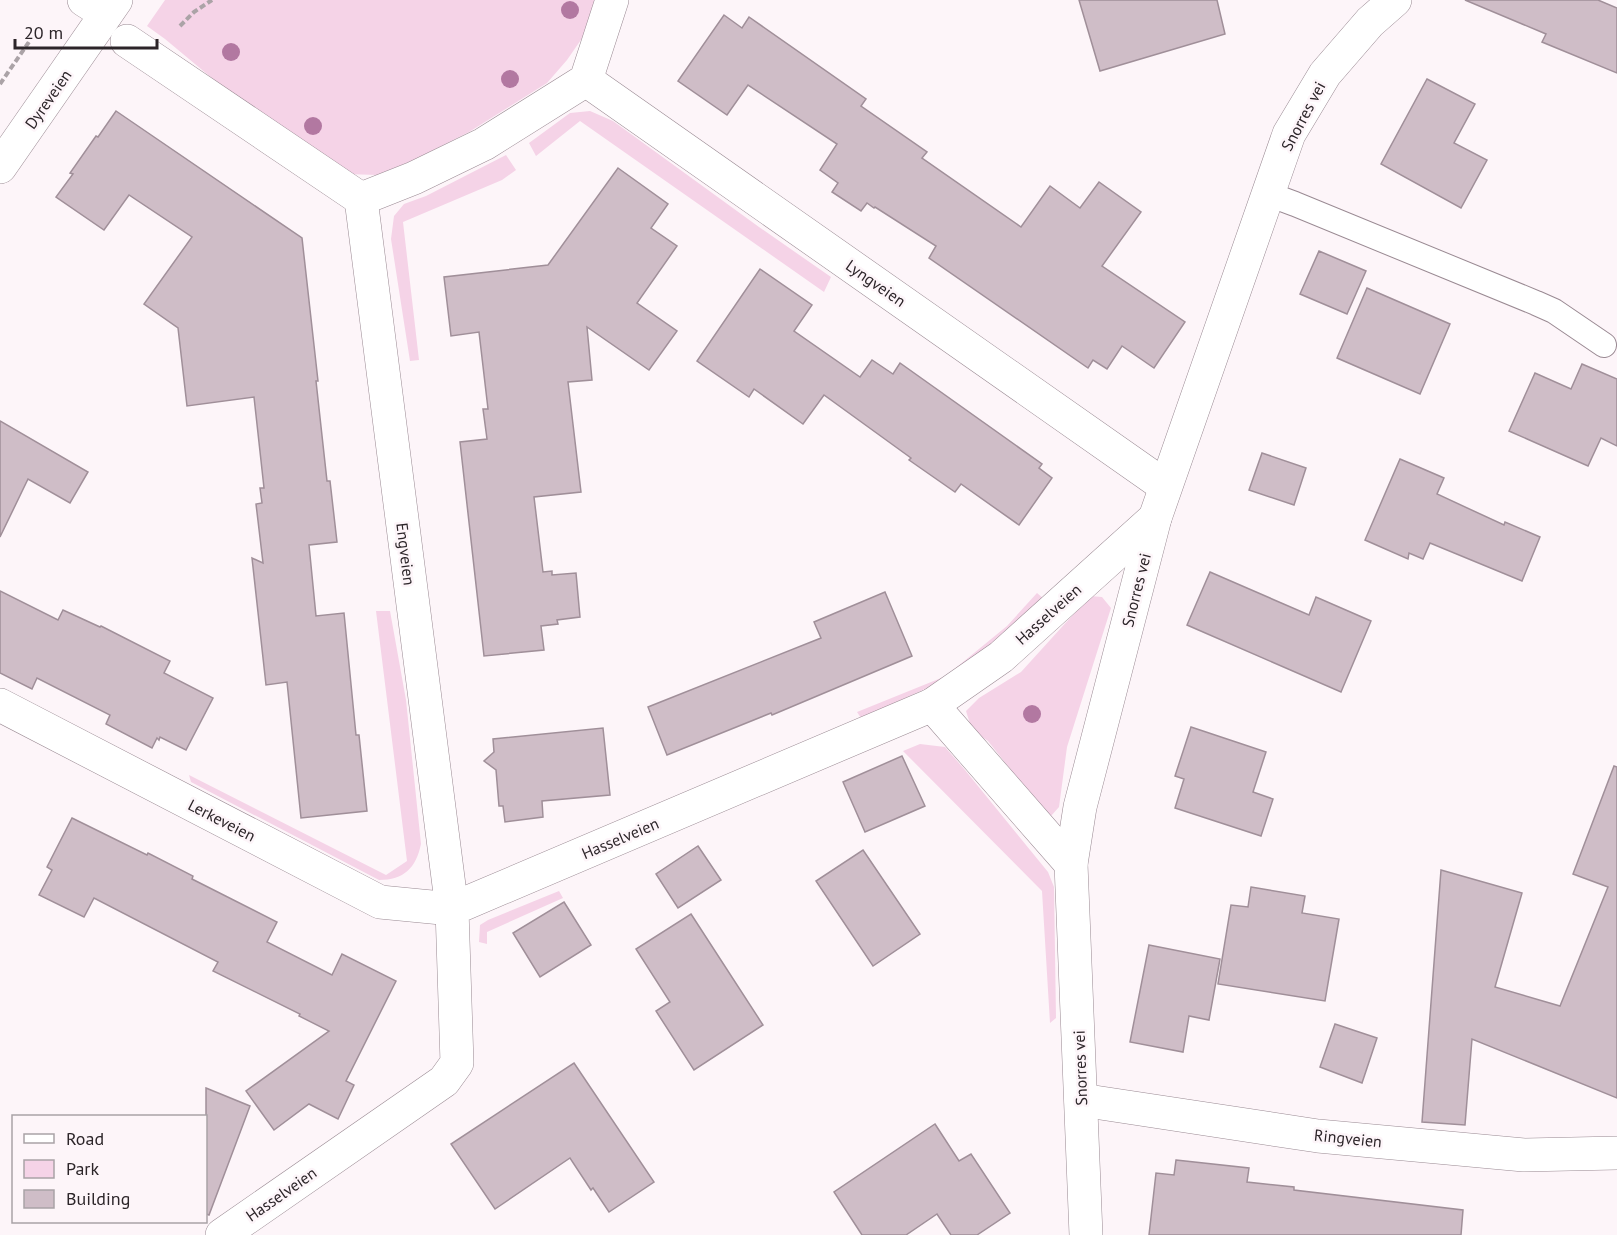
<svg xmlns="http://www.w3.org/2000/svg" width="1617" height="1235" viewBox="0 0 1617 1235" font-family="'PT Sans',sans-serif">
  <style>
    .green { fill: #f5d3e7 }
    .building { fill: #cfbdc7; stroke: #a08f99; stroke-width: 1.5 }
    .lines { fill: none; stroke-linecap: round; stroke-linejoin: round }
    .service-casing { stroke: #9a8a93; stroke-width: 26 }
    .minor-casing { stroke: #9a8a93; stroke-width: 34 }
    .secondary-casing { stroke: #9a8a93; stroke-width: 34 }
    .path { stroke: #aba3a7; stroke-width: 4; stroke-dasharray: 6 3; stroke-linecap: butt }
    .service { stroke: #fff; stroke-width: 24 }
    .minor { stroke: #fff; stroke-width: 33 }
    .secondary { stroke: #fff; stroke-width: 33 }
    .tree { fill: #b278a1 }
    .labels { text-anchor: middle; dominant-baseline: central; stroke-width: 5; stroke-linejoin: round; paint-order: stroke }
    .street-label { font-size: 16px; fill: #2c2529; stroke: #fdf5f9 }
  </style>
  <rect width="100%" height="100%" fill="#fdf5f9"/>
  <!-- green -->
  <g class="green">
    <polygon points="165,0 598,0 585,34 567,60 547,83 469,132 414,160 377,175 346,174 237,99 165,39 147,26"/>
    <polygon points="590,111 613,121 759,227 831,277 824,292 580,121 536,156 529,143 570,113"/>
    <polygon points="506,155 516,170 502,180 403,222 419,360 410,361 391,239 394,216 404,204 426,196"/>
    <polygon points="1037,593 1044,599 954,676 861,718 857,712 946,676 1007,626"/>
    <polygon points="1090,596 1102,597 1111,608 1067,747 1059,807 1051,816 1038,811 1007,765 988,741 972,730 966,711 979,698 1021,672"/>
    <path d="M376 611H390L406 700 421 844C416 868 404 880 379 880L191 782 189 775 386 875 407 861Z"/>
    <polygon points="920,744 945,747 965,770 1048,872 1054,887 1056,1018 1050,1023 1042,891 903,751"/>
    <polygon points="559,891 563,898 487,932 487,944 479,942 480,925 488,920"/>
  </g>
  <!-- building -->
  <g class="building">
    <polygon points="1079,0 1217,0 1225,34 1100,71"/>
    <polygon points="1465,0 1598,0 1617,8 1617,73 1542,42 1546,34"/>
    <polygon points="724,15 742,28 749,17 866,99 861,106 927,152 922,158 1021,227 1050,186 1080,208 1099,182 1141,212 1102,266 1185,322 1154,368 1122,346 1107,369 1093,360 1088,368 929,258 936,246 875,207 874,208 867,203 861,211 832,192 838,183 820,170 837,144 748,85 727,115 678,81"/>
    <polygon points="1427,79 1475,104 1454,143 1487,160 1461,208 1381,164"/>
    <polygon points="116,111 302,238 318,381 316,381 327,481 330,481 337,542 309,545 316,616 344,613 356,735 359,735 367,811 301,818 287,682 266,685 252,558 263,563 256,504 262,503 260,488 264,488 254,397 187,406 178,328 144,304 192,237 129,195 104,230 56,197 73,174 70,173 96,136 98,137"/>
    <polygon points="618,168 668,204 651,228 677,246 637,303 677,331 649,370 587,327 592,380 568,382 581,492 534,497 543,572 552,571 552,575 576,573 580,617 557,620 558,624 541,626 544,650 484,656 460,442 487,439 483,409 488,409 479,332 451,336 444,277 548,265"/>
    <polygon points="1319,251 1366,271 1347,314 1300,294"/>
    <polygon points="760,269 812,305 794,331 860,377 872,360 893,374 900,363 1042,464 1039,468 1052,478 1019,525 961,484 955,492 909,460 911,458 824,395 803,424 754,389 749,397 697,361"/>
    <polygon points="1367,288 1450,324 1420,394 1337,358"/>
    <polygon points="1582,364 1617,379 1617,446 1601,438 1588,466 1509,431 1535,373 1571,389"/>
    <polygon points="0,421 88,472 70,503 28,479 0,537"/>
    <polygon points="1262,453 1306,468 1294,505 1249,490"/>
    <polygon points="1400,459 1444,478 1437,494 1504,525 1505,522 1540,537 1522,581 1430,543 1423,559 1409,553 1408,559 1365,540"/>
    <polygon points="1210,572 1309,615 1316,597 1371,621 1341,692 1187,625"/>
    <polygon points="0,591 58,620 63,610 100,627 101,626 170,661 164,673 213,698 186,750 160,737 159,740 157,738 152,748 106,724 110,715 37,678 32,689 0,673"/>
    <polygon points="885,592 912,656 772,715 771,713 667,755 648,707 821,638 814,622"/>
    <polygon points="1191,727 1266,752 1253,792 1273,799 1261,836 1175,808 1184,779 1175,776"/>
    <polygon points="603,728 610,795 542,801 543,817 505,822 503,806 499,806 496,770 484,761 494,752 493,739"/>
    <polygon points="902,756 925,806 865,832 843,782"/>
    <polygon points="1614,766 1617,767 1617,1098 1472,1039 1465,1125 1422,1122 1441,870 1522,893 1495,987 1560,1006 1608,887 1573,874"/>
    <polygon points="72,818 147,855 148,853 193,876 192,879 277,922 267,942 332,975 342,954 396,981 346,1081 354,1085 338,1119 309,1104 274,1130 246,1091 329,1031 299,1016 300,1014 213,971 218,962 94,898 84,917 39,895 52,870 47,867"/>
    <polygon points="698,846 721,880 678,908 656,874"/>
    <polygon points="863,850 920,934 873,966 816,881"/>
    <polygon points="1251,887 1305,896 1302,913 1339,919 1325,1001 1218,984 1231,905 1248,907"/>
    <polygon points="564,902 591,945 540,977 513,933"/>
    <polygon points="691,914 763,1025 694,1070 656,1011 670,1002 636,949"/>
    <polygon points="1149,945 1220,959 1209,1020 1189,1016 1183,1052 1130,1042"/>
    <polygon points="1335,1024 1377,1038 1362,1083 1320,1067"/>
    <polygon points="574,1063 654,1182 609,1212 593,1188 591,1190 570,1158 495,1209 451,1144"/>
    <polygon points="206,1088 250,1106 209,1215 206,1214"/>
    <polygon points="935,1124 959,1161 971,1154 1010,1213 977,1235 951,1235 937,1214 906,1235 862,1235 834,1192"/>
    <polygon points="1176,1160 1249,1168 1247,1182 1294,1187 1294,1190 1463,1210 1461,1235 1149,1235 1156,1173 1174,1175"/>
  </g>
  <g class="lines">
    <!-- service casing -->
    <g class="service-casing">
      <polyline id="service" points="1268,194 1295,204 1536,303 1554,311 1604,345"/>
    </g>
    <!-- minor casing -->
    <g class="minor-casing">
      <g id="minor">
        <polyline points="84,0 106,14"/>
        <polyline points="127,41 361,199"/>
        <polyline points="586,80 1165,486"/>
        <polyline points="361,199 414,178 484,144 586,80 612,0"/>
        <polyline points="0,705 380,902 452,909 361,199"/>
        <polyline points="932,705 1071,864"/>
        <polyline points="1081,1100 1318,1136 1524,1155 1617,1153"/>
        <polyline points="222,1235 444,1081 457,1063 452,909 932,705 1001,657 1155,518"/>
        <polyline points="1086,1235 1071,864 1080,807 1155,518 1289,134 1325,74 1370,22 1395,0"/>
      </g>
    </g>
    <!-- secondary casing -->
    <g class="secondary-casing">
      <polyline id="secondary" points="0,167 116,0"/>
    </g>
    <!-- path -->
    <g class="path">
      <polyline points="180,26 194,12 212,0"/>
      <polyline points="0,84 31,39"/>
    </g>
    <!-- service -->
    <use href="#service" class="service"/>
    <!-- minor -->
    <use href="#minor" class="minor"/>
    <!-- secondary -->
    <use href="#secondary" class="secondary"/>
  </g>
  <!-- trees -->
  <g class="tree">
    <circle cx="570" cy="10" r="9"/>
    <circle cx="231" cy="52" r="9"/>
    <circle cx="510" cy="79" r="9"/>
    <circle cx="313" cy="126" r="9"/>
    <circle cx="1032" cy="714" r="9"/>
  </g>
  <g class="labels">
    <!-- street labels -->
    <g class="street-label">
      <text transform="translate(48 99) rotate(-55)">Dyreveien</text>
      <text transform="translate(1303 116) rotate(-62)">Snorres vei</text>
      <text transform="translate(876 283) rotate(35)">Lyngveien</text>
      <text transform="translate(406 554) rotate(83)">Engveien</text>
      <text transform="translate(1136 590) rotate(-76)">Snorres vei</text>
      <text transform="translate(1048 614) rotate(-42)">Hasselveien</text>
      <text transform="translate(222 820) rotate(27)">Lerkeveien</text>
      <text transform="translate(620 838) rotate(-23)">Hasselveien</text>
      <text transform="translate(1080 1068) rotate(-92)">Snorres vei</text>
      <text transform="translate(1348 1138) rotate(6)">Ringveien</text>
      <text transform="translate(281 1194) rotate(-35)">Hasselveien</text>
    </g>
  </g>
  <!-- legend -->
  <rect x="12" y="1115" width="195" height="108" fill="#fdf5f9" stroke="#a9a2a6" stroke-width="1.5"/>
  <rect x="24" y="1134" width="30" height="9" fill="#ffffff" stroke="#a9a2a6" stroke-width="1.5"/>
  <text x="66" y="1145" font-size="18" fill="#2c2529">Road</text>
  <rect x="24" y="1160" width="30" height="18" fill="#f5d3e7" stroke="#a9a2a6" stroke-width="1.5"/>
  <text x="66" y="1175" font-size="18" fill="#2c2529">Park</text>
  <rect x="24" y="1190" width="30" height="18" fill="#cfbdc7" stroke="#a9a2a6" stroke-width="1.5"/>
  <text x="66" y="1205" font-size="18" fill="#2c2529">Building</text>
  <!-- scale -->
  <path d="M15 39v9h142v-9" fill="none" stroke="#2c2529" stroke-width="3"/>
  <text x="24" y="39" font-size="18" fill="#2c2529" stroke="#fdf5f9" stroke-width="4.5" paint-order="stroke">20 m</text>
</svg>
